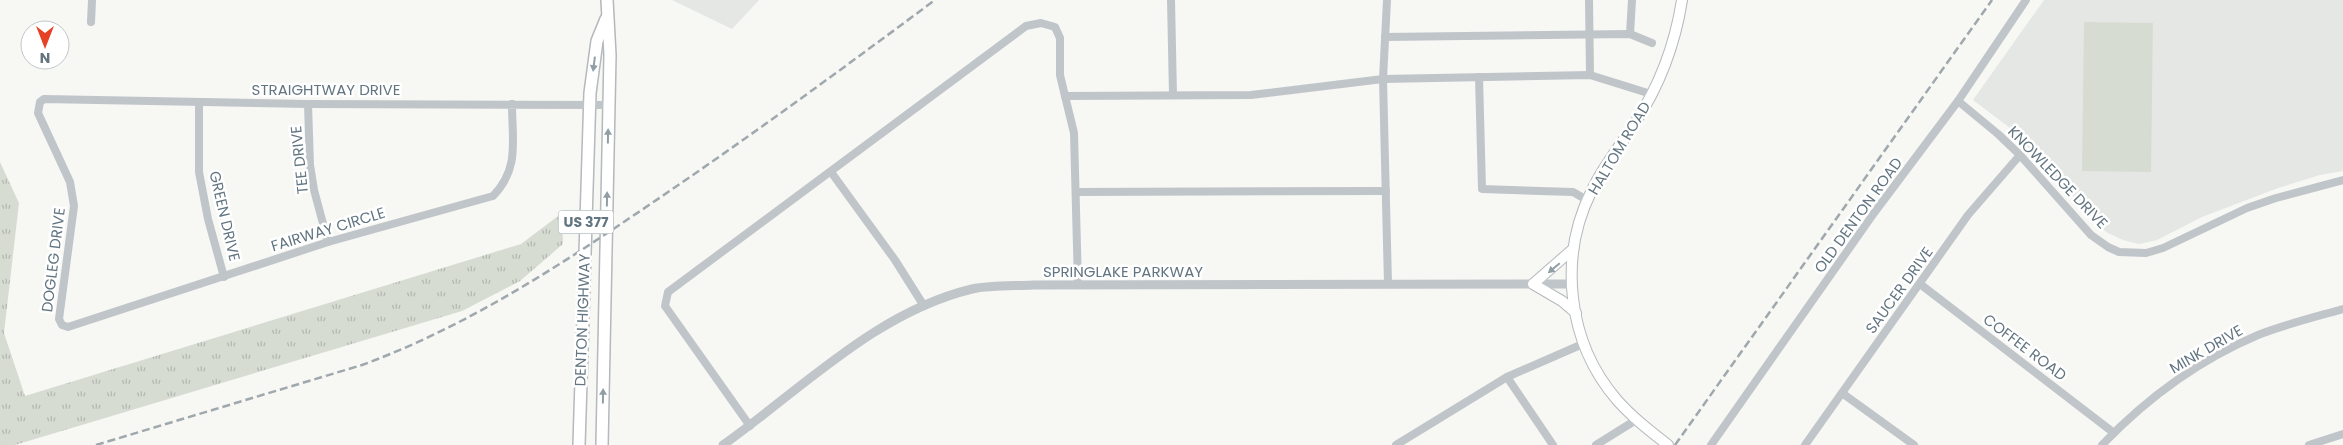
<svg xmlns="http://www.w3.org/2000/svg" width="2343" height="445" viewBox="0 0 2343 445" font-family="Poppins,sans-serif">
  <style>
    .built { fill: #e5e7e5 }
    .grass { fill: url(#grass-tufts) }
    .pitch { fill: #d7dcd3 }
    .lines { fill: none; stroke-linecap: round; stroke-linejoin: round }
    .secondary-casing { stroke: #b3b9bd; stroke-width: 12 }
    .primary-casing { stroke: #b4b9bd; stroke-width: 14 }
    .minor { stroke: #c0c5c9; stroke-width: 8 }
    .tertiary { stroke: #c0c5c9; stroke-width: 9 }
    .secondary { stroke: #fff; stroke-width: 10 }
    .primary { stroke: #fff; stroke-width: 11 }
    .rail { stroke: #9fa8ad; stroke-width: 2.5; stroke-dasharray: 8 4; stroke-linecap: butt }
    .oneway { fill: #919ea6 }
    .labels { text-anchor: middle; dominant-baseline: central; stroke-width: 5; stroke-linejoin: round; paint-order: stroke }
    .shield { fill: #fff; stroke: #919ea6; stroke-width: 1 }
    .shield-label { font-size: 14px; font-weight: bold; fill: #627580 }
    .street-label { font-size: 15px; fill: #627580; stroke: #fff }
  </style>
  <defs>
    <pattern id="grass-tufts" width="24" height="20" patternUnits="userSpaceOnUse" patternTransform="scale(1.25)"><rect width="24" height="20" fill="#d7dcd3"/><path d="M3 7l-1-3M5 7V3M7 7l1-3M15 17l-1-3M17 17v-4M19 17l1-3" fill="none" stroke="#b2b7b0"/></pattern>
  </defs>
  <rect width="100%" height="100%" fill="#f7f7f4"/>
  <!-- built -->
  <g class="built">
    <polygon points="672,0 759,0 732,29"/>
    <polygon points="2044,0 2343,0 2343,171 2320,175 2278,188 2202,217 2157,240 2139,244 2123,240 2106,232 2010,128 1973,100"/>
  </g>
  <!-- grass -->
  <polygon class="grass" points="0,162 19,203 4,333 25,396 521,244 562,213 563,244 520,281 462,311 15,445 0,445"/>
  <!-- pitch -->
  <polygon class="pitch" points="2084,22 2153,23 2151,172 2082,171"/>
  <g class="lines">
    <!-- secondary casing -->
    <g class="secondary-casing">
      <g id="secondary">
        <polyline points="1572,250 1533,284 1562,301 1576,313"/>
        <path d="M1668 445C1650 431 1632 417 1617 400 1567 342 1558 257 1592 190 1603 166 1621 145 1635 123 1660 85 1675 45 1682 0"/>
      </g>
    </g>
    <!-- primary casing -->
    <g class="primary-casing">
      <g id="primary">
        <polyline points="579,445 590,93 597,41 606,19"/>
        <polyline points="602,445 610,55 607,0"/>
      </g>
    </g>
    <!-- minor -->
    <g class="minor">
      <polyline points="1171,0 1173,95"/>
      <polyline points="1387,0 1383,79 1388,284"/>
      <polyline points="1589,0 1590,75"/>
      <polyline points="91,22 92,0"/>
      <polyline points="1630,34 1632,0"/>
      <polyline points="1385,37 1630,34 1652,43"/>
      <polyline points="1479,77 1482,189 1573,192 1587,200"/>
      <polyline points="1065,96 1074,133 1078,285"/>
      <polyline points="1958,101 1998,134 2020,155 2091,235 2108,247 2119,252 2146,253 2163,248 2247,208 2276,198 2343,180"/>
      <polyline points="199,102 199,172 208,219 224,277"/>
      <polyline points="308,104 310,165 314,190 328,242"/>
      <path d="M512 104C512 141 520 168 493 196L328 242 68 327 62 325 59 319 74 206 70 182 38 113 40 102 44 99 308 104 609 105"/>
      <polyline points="831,172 895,260 924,306"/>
      <polyline points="1076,192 1386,191"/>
      <polyline points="1920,284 2114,433"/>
      <polyline points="1507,377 1553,445"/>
      <polyline points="1842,393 1914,445"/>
      <polyline points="750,426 665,306 668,292 1026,26 1041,23 1055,27 1060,38 1060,75 1065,96 1251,95 1383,79 1590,75 1651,94"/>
      <polyline points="1396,445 1507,377 1585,343"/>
      <polyline points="1596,445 1636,420"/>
      <polyline points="1711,445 1874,213 1958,101 2026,0"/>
      <polyline points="1805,445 1968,215 2020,155"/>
      <path d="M2102 445C2146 399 2199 360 2258 335 2286 324 2315 317 2343 309"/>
      <polyline points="2309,445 2343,434"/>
    </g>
    <!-- tertiary -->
    <path class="tertiary" d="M723 445C802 389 876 312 972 289 991 285 1013 286 1033 285L1570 284"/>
    <!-- secondary -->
    <use href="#secondary" class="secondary"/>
    <!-- primary -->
    <use href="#primary" class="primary"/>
    <!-- rail -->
    <g class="rail">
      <path d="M96 445 362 365C468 326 559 266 652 203 748 138 842 69 935 0"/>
      <polyline points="1675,445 1992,0"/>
    </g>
  </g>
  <!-- one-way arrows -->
  <defs><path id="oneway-solid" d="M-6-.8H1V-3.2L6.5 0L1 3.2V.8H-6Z" transform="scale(1.25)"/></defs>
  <g class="oneway">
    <use href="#oneway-solid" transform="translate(594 64) rotate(97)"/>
    <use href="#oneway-solid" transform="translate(608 136) rotate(-89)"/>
    <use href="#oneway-solid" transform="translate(607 199) rotate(-89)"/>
    <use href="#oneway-solid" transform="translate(1554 268) rotate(140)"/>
    <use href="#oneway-solid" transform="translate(603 396) rotate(-89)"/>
  </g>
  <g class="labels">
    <!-- shield labels -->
    <rect class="shield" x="558.5" y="210.5" width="55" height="23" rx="4"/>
    <g class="shield-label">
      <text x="586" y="222">US 377</text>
    </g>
    <!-- street labels -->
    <g class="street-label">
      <text x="326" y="89">STRAIGHTWAY DRIVE</text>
      <text transform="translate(1619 148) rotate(-59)">HALTOM ROAD</text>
      <text transform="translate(299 160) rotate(-96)">TEE DRIVE</text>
      <text transform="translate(2058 177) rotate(46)">KNOWLEDGE DRIVE</text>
      <text transform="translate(1858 215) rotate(-54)">OLD DENTON ROAD</text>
      <text transform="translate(225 216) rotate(77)">GREEN DRIVE</text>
      <text transform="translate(328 229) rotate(-17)">FAIRWAY CIRCLE</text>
      <text transform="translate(53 260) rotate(-83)">DOGLEG DRIVE</text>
      <text x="1123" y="271">SPRINGLAKE PARKWAY</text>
      <text transform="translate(1899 290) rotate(-54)">SAUCER DRIVE</text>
      <text transform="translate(582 320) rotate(-88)">DENTON HIGHWAY</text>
      <text transform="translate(2025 347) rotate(37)">COFFEE ROAD</text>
      <text transform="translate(2206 349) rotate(-30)">MINK DRIVE</text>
    </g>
  </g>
  <!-- north arrow -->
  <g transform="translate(45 45) rotate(180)"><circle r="24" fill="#ffffff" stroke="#c0c8cc"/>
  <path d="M0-4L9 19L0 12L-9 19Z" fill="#e74125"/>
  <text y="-8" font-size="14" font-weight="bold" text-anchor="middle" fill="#627580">N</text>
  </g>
</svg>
